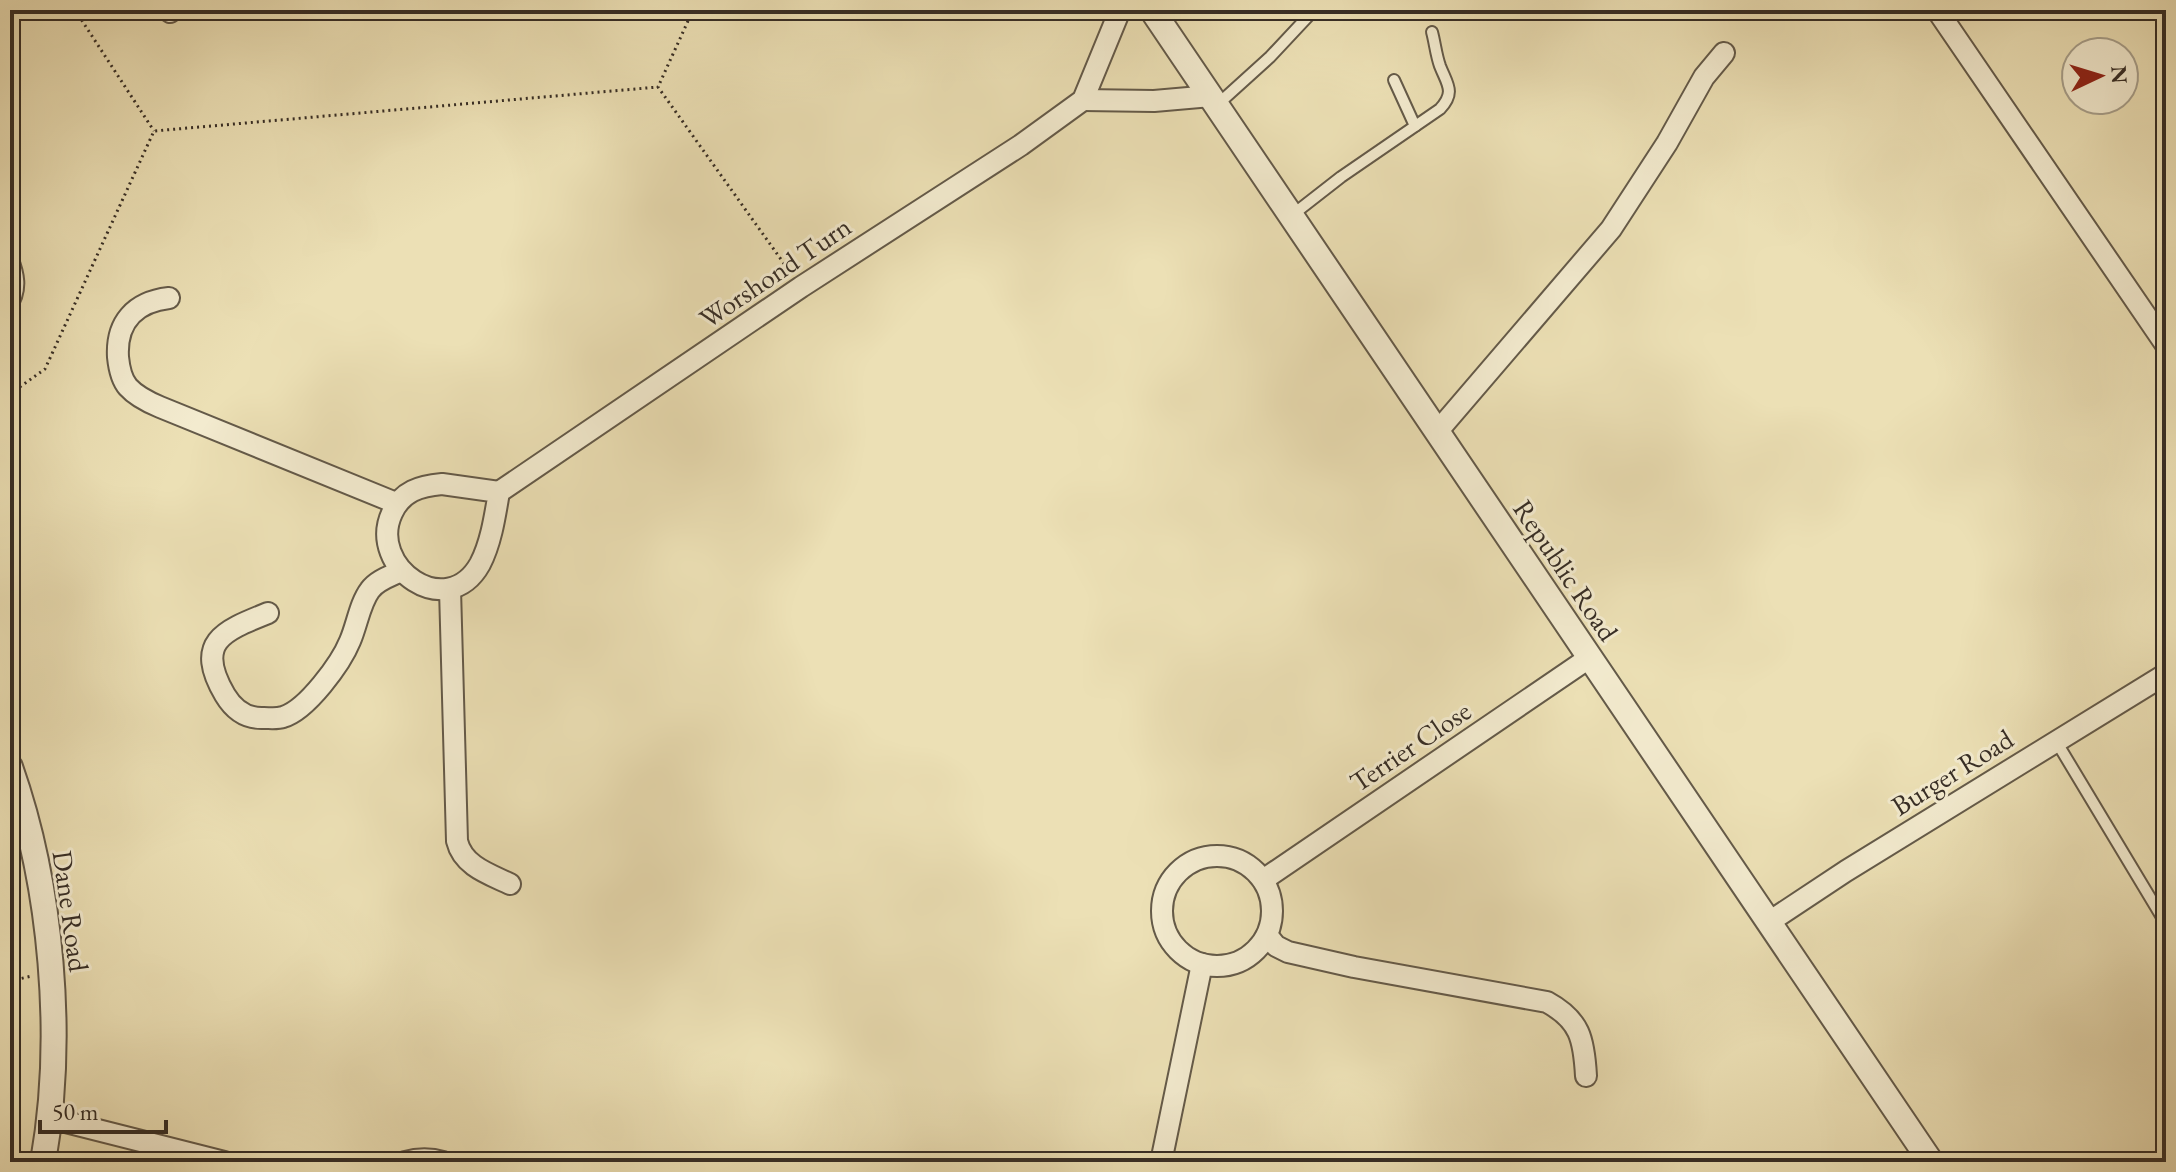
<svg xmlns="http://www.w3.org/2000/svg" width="2176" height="1172" viewBox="0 0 2176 1172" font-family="'EB Garamond',serif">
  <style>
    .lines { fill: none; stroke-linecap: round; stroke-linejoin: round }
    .service-casing { stroke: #645a49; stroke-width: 14 }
    .minor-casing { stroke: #645a49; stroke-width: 24 }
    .tertiary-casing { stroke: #645a49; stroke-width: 28 }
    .path { stroke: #362d25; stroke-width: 3; stroke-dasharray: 2 4; stroke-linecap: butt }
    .service { stroke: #f3ebcf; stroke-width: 10 }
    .minor { stroke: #f3ebcf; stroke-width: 20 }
    .tertiary { stroke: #f3ebcf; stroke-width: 24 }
    .labels { text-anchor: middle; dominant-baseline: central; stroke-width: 6; stroke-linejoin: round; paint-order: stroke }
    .street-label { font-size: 28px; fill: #362d25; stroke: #f3ebcf }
  </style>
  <rect width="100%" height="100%" fill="#ece0b5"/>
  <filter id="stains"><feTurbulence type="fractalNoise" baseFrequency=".0025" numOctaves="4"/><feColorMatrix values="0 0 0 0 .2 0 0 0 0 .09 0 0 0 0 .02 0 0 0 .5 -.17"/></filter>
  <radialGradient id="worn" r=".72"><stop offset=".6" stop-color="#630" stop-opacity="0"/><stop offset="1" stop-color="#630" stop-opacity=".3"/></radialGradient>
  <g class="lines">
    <!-- service casing -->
    <g class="service-casing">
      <g id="service">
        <polyline points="1394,80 1415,126"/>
        <polyline points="1217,105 1270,57 1314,10"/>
        <path d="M1291 216 1341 177 1440 109C1456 92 1447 84 1440 66 1436 55 1435 43 1432 32"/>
        <path d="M10 252C19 273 23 290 10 309"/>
        <polyline points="2056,741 2166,924"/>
      </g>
    </g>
    <!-- minor casing -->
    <g class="minor-casing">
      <g id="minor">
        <polyline points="169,10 170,12"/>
        <polyline points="1937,10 2166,345"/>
        <polyline points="1083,100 1154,101 1211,96"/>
        <path d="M169 298C134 302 116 323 118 357 119 367 121 379 128 387 136 396 148 402 160 407L396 503"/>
        <polyline points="1437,432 1611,229 1667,143 1704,77 1724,53"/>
        <path d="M442 484 499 492C495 516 491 543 480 564 447 623 367 567 392 513 402 491 420 486 442 484Z"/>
        <polyline points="499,492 801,287 1021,145 1083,100 1120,10"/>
        <path d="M450 589 457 841C463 866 489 874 510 884"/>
        <path d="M268 613C223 631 194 642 225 695 234 710 246 719 264 718 270 718 277 719 283 717 307 710 341 663 350 641 357 625 360 603 370 590 377 580 391 576 401 571"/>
        <circle cx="1217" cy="911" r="55"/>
        <polyline points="1263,880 1589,658"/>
        <polyline points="1769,922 1846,871 2166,674"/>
        <path d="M1267 935 1276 946 1288 952 1354 967 1547 1002C1580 1020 1584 1039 1586 1076"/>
        <polyline points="50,1118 224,1162"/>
        <path d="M405 1162C419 1158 430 1158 443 1162"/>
        <polyline points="1161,1162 1202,964"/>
      </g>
    </g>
    <!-- tertiary casing -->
    <g class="tertiary-casing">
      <g id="tertiary">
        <polyline points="1152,10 1931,1162"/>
        <path d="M10 767C52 886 65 1038 43 1162"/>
      </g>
    </g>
    <!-- path -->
    <g class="path">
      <polyline points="75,10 154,131"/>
      <polyline points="693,10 658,87 790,272"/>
      <polyline points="10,394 45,369 154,131 658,87"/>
      <polyline points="10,981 32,976"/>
    </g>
    <!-- service -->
    <use href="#service" class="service"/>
    <!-- minor -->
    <use href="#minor" class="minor"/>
    <!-- tertiary -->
    <use href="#tertiary" class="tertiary"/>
  </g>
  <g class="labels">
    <!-- street labels -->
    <g class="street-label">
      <text transform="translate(775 272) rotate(-34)">Worshond Turn</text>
      <text transform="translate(1566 570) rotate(56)">Republic Road</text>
      <text transform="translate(1410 746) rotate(-34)">Terrier Close</text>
      <text transform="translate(1952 772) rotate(-32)">Burger Road</text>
      <text transform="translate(71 911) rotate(82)">Dane Road</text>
    </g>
  </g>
  <!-- margin -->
  <rect width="2176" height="1172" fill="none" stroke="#ece0b5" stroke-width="40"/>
  <rect x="12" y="12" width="2152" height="1148" fill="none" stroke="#362d25" stroke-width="4"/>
  <rect x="20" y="20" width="2136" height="1132" fill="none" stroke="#362d25" stroke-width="2"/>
  <!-- north arrow -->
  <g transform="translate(2100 76) rotate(86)"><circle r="38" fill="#f3ebcf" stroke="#a79f8b" stroke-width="2"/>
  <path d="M0-6L14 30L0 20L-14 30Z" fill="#8f2418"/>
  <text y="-12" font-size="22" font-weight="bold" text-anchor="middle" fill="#362d25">N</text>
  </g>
  <!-- scale -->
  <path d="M40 1120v12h126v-12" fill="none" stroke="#362d25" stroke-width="4"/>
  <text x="52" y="1120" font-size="24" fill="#362d25" stroke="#f3ebcf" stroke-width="6" paint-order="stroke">50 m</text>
  <rect width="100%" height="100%" filter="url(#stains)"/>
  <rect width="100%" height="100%" fill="url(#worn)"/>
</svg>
